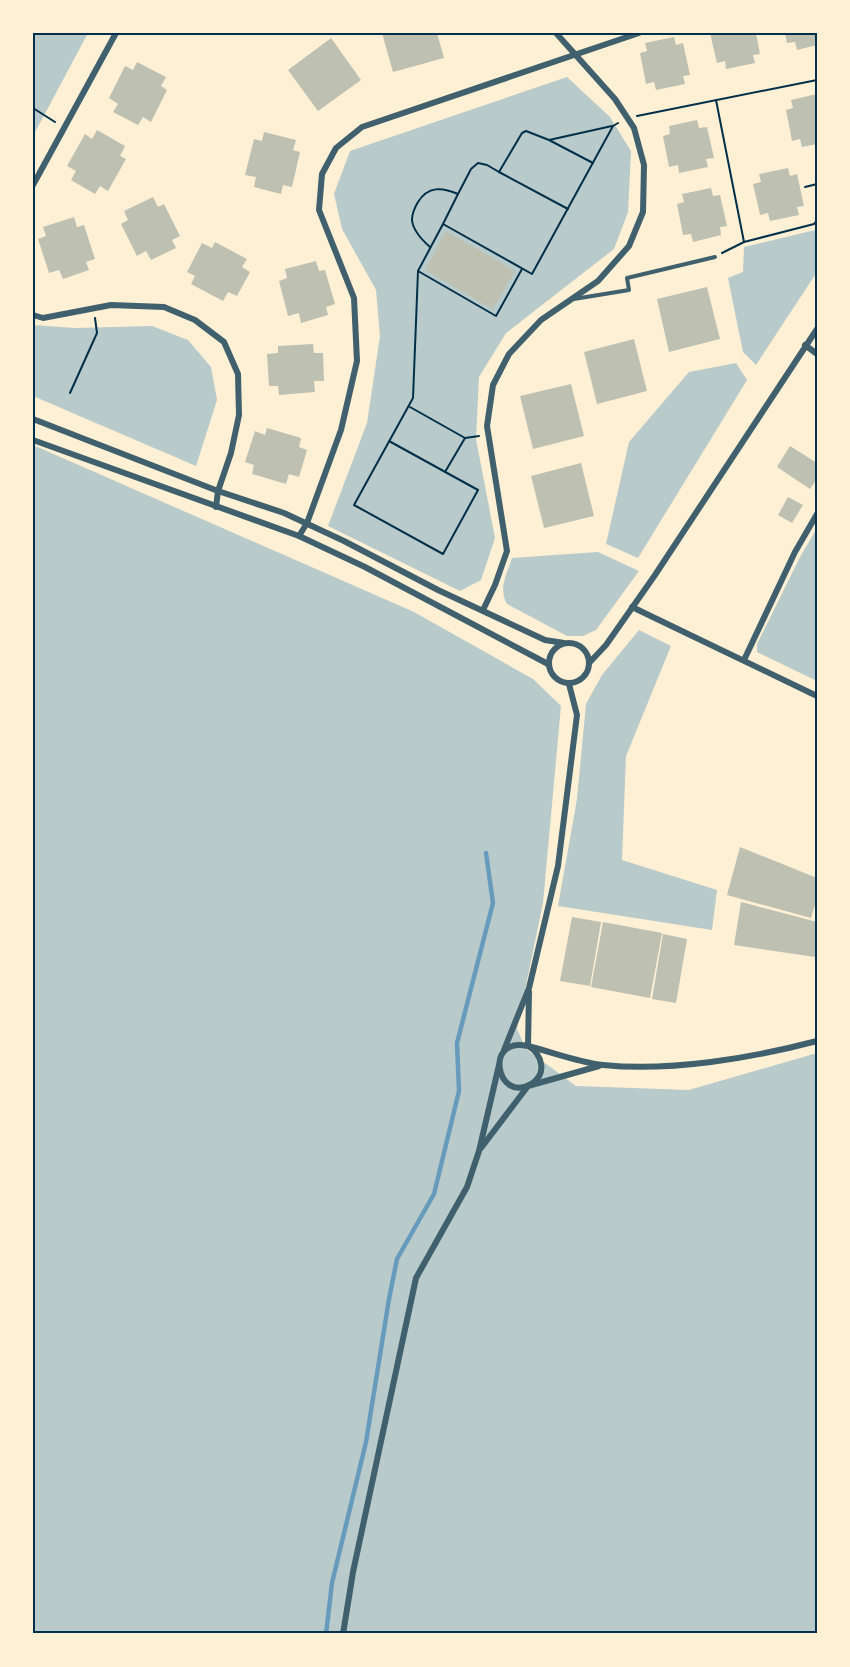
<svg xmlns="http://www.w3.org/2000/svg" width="850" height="1667" viewBox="0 0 850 1667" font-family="Georgia,serif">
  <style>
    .green { fill: #b9caca }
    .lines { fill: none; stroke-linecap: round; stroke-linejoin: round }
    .stream { stroke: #669bbc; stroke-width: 4.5 }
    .building { fill: #bec0b2 }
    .path { stroke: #003049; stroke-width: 2 }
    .service { stroke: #3f606c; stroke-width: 4 }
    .minor { stroke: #3f606c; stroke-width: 6 }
    .neatline { fill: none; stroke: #003049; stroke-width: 2 }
  </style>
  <rect width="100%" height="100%" fill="#fdf0d5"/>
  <!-- green -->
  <g class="green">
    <polygon points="33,33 88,33 33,136"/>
    <polygon points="567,77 610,117 631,151 628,212 614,249 506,333 479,377 476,439 495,538 481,580 460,591 328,526 367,423 380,336 376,290 342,229 334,194 350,151"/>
    <polygon points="817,228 817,272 756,365 743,352 728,278 743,272 744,247 815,230"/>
    <polygon points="33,325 75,328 152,326 188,340 211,367 217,400 196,466 33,396"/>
    <polygon points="736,363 747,380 638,558 606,544 629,442 689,372"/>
    <polygon points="33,445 414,612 533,679 561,706 543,903 517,1029 526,1049 576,1086 689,1090 817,1053 817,1634 33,1634"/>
    <polygon points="817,528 817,681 757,652 757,644 800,557"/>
    <path d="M598 552 639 571 596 630 583 636H567L507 604C498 588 507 574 512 558Z"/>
    <polygon points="639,630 671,646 626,756 622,860 717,890 712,930 558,906 577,799 586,704 602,675"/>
  </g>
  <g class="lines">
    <!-- stream -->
    <polyline class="stream" points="326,1634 332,1583 366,1442 389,1299 397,1259 434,1194 459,1091 457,1043 493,903 486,853"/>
  </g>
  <!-- building -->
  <g class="building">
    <polygon points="382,33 437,33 444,58 393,72"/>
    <polygon points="710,33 756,33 760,54 753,55 755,63 726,69 725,61 717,63"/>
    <polygon points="785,33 817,33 817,45 797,50 795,42 787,43"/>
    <polygon points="674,37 676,45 683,43 690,75 683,76 685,84 656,90 654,82 646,84 640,53 647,51 645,43"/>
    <polygon points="331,38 361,80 318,111 288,70"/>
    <polygon points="137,62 166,77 161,86 167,90 151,122 143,117 138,125 113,112 118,104 109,98 125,66 133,70"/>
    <polygon points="817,94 817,144 802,147 800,139 792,141 786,110 793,108 791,100"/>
    <polygon points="697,120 699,128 707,127 714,158 706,159 708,167 679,173 678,165 669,167 663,136 670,134 669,126"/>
    <polygon points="97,130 125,146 120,156 126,159 108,191 100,186 95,194 71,180 76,171 67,166 85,134 92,139"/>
    <polygon points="264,132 296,140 293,150 300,152 292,187 283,185 281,194 254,187 256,177 245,175 254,139 262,141"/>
    <polygon points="788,168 790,176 797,174 804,206 797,207 799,215 770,221 768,213 760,215 753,184 761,182 759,174"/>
    <polygon points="711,188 713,196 720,195 727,226 720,227 721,235 693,242 691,234 683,235 677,204 684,202 682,194"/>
    <polygon points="153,197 158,207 164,204 180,236 172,240 176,248 151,260 146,251 137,256 121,224 128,220 124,211"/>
    <polygon points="74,217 77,227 84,225 95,259 86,262 89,270 63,279 59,270 49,273 38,239 46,236 43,227"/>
    <polygon points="446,231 515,271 493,309 425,270"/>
    <polygon points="215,242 247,259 242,267 250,272 237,296 228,292 223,301 191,284 195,276 187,272 202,243 212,248"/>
    <polygon points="316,261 319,271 325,270 335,304 326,307 328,315 301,323 299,313 288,316 279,281 287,278 285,269"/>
    <polygon points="707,287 720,339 669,352 657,299"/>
    <polygon points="634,339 647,391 597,404 584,352"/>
    <polygon points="313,344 314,353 323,353 324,381 314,381 315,392 279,395 278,386 269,386 267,354 278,353 278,346"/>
    <polygon points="571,384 584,436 533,449 520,396"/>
    <polygon points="267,428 301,438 299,447 307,450 299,477 289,474 286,484 252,474 254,465 245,462 255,431 265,435"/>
    <polygon points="790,446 817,463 817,479 810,489 777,467"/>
    <polygon points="581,463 594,516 544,528 531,476"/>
    <polygon points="788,497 803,505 792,523 778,515"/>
    <polygon points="740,847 817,878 817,898 811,918 727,895"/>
    <polygon points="741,902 817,922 815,957 734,945"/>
    <polygon points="572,917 601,922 590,986 560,981"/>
    <polygon points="603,922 662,933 650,998 591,987"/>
    <polygon points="663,934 687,939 676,1003 652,999"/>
  </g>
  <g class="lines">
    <!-- path -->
    <g class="path">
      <polyline points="716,100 744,242"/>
      <polyline points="33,108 55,122"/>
      <polyline points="637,116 817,80"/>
      <polyline points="549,140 593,163"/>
      <polyline points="499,172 568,209"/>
      <polyline points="805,187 817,184"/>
      <polyline points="443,224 458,194"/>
      <path d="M430 247C422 240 413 231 412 220 412 214 415 207 418 202 428 186 442 187 458 194L471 169 478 163 487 165 499 172 522 133 526 131 549 140 612 126"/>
      <polyline points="722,253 744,242 814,224 817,220"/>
      <polyline points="418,271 496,316 522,269"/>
      <polyline points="70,393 97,333 95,318"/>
      <polyline points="410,407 465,438"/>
      <polyline points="389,441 478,490 443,554 354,505 413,398 418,271 443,224 532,274 613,126 618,123"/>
      <polyline points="445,472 465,438 479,436"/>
    </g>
    <!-- service -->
    <polyline class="service" points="574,299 629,290 627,278 715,257"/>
    <!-- minor -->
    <g class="minor">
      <polyline points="33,185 116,33"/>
      <polyline points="33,315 43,318 111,305 164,307 195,320 224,342 238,374 239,415 231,453 218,491 216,507"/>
      <polyline points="805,345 817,354"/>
      <polyline points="33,419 218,491 284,513 344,541 438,590 545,640 564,643"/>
      <polyline points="33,440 299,536 365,567 548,664"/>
      <polyline points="299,536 307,523 341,430 357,361 354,298 319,210 322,174 336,148 362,127 639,33"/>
      <polyline points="632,607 817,696"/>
      <polyline points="483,610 495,585 507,551 487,426 493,385 509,354 541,320 598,281 629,246 643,212 644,165 634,128 615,99 556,33"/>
      <circle cx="569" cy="663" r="20"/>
      <polyline points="744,660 795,552 817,514"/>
      <polyline points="590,662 606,645 655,575 817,329"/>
      <path d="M528 1046C542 1054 548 1074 531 1084 497 1104 483 1036 528 1046 552 1052 578 1062 603 1065 670 1072 752 1058 817 1041"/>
      <polyline points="528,1046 529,992"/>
      <polyline points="504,1050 529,988 558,866 577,715 569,684"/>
      <polyline points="481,1148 528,1086 599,1066"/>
      <polyline points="343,1634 353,1572 416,1278 467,1187 479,1151 499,1065"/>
    </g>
  </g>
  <!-- border -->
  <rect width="850" height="1667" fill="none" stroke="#fdf0d5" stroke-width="69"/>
  <rect x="34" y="34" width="782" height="1598" class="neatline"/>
</svg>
